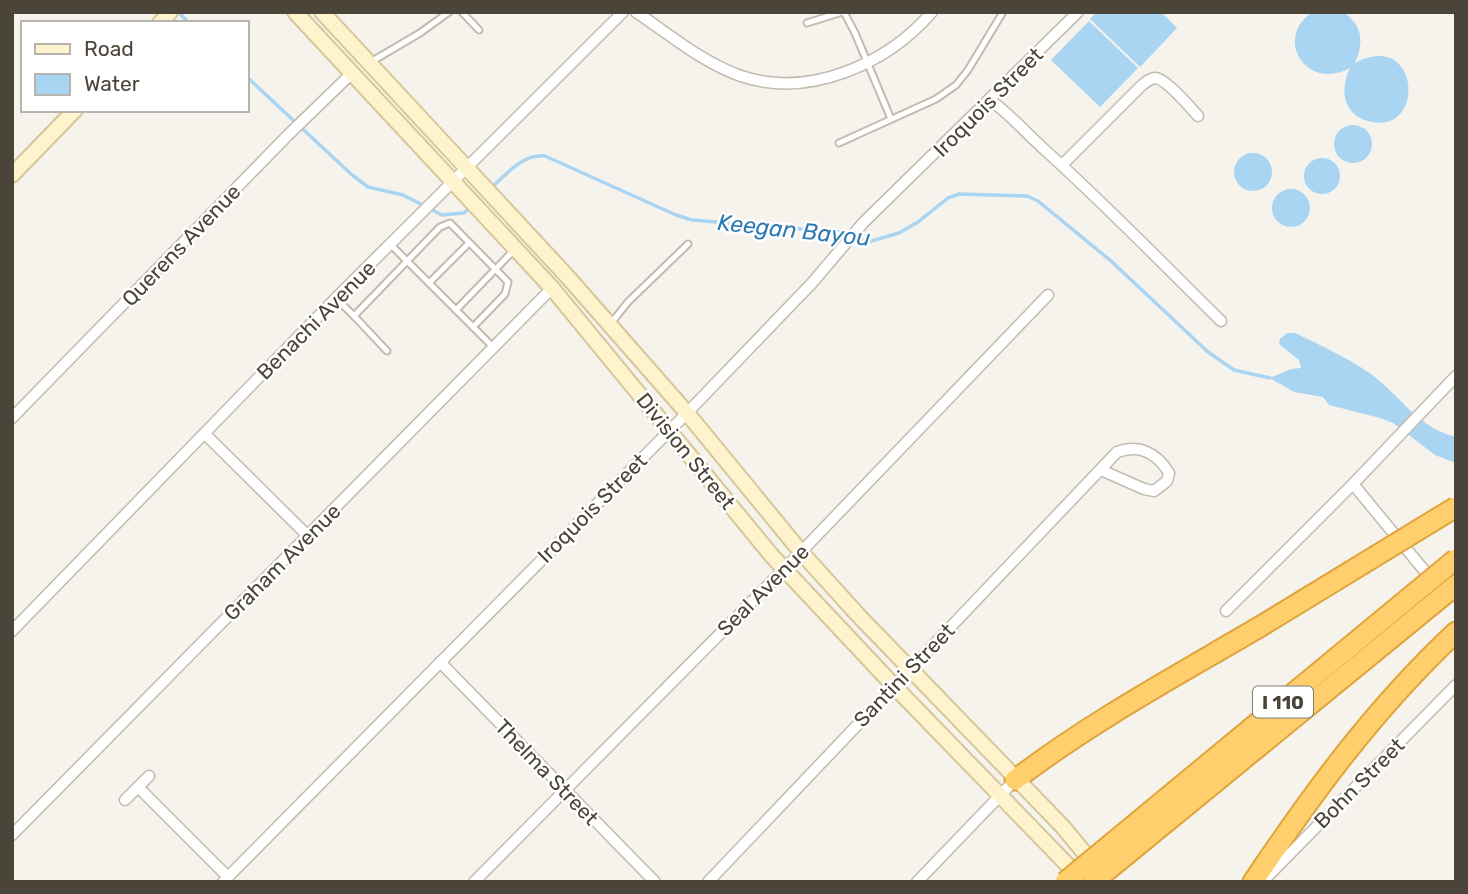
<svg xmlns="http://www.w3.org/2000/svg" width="1468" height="894" viewBox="0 0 1468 894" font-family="Rubik,sans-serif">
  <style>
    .water { fill: #a9d4f2 }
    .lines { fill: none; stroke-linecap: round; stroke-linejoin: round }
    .stream { stroke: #a9d4f2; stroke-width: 3.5 }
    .service-casing { stroke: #c2bbae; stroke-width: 9 }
    .minor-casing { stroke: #c2bbae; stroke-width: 13 }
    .secondary-casing { stroke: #d6c79b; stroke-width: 18 }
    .motorway-casing { stroke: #e0a43c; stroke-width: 23 }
    .service { stroke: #fff; stroke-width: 5 }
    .minor { stroke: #fff; stroke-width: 10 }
    .secondary { stroke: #fff3cd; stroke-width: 14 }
    .motorway { stroke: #ffcf6e; stroke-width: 19 }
    .motorway-bridge-casing { stroke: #e0a43c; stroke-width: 23; stroke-linecap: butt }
    .motorway-bridge { stroke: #ffcf6e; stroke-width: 19 }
    .labels { text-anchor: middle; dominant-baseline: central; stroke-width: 5; stroke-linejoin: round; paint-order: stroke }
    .shield { fill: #fff; stroke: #817c74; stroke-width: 2 }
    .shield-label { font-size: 19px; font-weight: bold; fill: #4b4439 }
    .street-label { font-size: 21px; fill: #4b4439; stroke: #fff }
    .water-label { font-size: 23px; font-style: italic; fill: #2e7ab2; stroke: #fff }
  </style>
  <rect width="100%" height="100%" fill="#f6f3ec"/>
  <!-- water -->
  <g class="water">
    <polygon points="1097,12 1161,12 1177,28 1140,67 1090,19"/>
    <path d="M1313 12H1343C1363 25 1364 43 1355 63 1421 28 1427 138 1368 121 1342 114 1340 88 1350 68 1306 92 1273 37 1313 12Z"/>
    <polygon points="1089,21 1138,68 1100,107 1051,60"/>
    <circle cx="1353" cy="144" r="19"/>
    <circle cx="1253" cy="172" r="19"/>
    <circle cx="1322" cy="176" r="18"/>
    <circle cx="1291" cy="208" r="19"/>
    <path d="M1287 333H1295C1320 345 1346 357 1368 372 1400 394 1417 428 1456 437V463L1435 455 1393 423 1380 418 1329 405 1323 397 1294 392 1270 378 1291 369 1301 368 1299 360 1279 344 1280 339Z"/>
  </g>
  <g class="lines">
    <!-- stream -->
    <g class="stream">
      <polyline points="178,12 189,23"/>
      <polyline points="247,77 351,174 368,187 403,195 442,215 464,213 470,207"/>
      <path d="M491 188C507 174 522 154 545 156L676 215 692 220 839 232 868 242 899 233 918 222 948 198 959 194 1027 196 1038 201 1111 261 1208 352 1234 370 1270 378"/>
    </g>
    <!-- service casing -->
    <g class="service-casing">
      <g id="service">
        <polyline points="462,12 479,30"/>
        <polyline points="844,12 855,33 891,119"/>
        <polyline points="807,23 842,12"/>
        <polyline points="369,63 420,33 449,12"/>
        <polyline points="839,143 936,99 956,85 968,70 1003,12"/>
        <polyline points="391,245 456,310 515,249"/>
        <polyline points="429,283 469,243"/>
        <polyline points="336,298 354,316 440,227 450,223 508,282 505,294 473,327 493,347"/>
        <polyline points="456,310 473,327"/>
        <polyline points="354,316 387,351"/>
        <polyline points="612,322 628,302 688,244"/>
      </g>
    </g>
    <!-- minor casing -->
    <g class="minor-casing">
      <g id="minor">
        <path d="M636 12C669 34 703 63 741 76 809 99 887 64 932 12"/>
        <path d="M990 100C1010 114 1027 134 1045 150 1106 205 1163 264 1221 321"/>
        <path d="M1062 165 1140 87C1144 83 1149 79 1155 78 1165 78 1190 107 1198 116"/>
        <polyline points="12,418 288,135 351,74"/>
        <polyline points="205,434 308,536"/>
        <polyline points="1353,484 1432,580"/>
        <polyline points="1226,611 1353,484 1456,376"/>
        <polyline points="12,631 336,298 623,12"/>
        <polyline points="440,662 655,882"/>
        <polyline points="138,787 228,877"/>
        <polyline points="125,800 149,776"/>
        <polyline points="12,835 552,288"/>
        <polyline points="1263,881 1456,685"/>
        <polyline points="223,882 687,413 812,283 863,223 1078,12"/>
        <polyline points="474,882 801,552 1048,295"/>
        <path d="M708 882 1117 452C1139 444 1157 453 1169 473L1167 481 1154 491 1144 489 1101 470"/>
        <polyline points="917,882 1015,780"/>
      </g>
    </g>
    <!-- secondary casing -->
    <g class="secondary-casing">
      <g id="secondary">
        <polyline points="295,12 552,288 772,556 894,686 1084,882"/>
        <polyline points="322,12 566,275 687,413 801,552 858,615 1063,827 1096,867"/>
        <polyline points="160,23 170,12"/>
        <polyline points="12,175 75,110"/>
      </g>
    </g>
    <!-- motorway casing -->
    <g class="motorway-casing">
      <g id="motorway">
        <path d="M1015 780C1092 721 1178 675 1261 626"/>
        <path d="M1253 882C1314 791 1376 707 1456 632"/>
      </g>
    </g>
    <!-- service -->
    <use href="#service" class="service"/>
    <!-- minor -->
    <use href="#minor" class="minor"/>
    <!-- secondary -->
    <use href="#secondary" class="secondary"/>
    <!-- motorway -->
    <use href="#motorway" class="motorway"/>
    <!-- motorway-bridge casing -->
    <g class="motorway-bridge-casing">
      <g id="motorway-bridge">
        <polyline points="1261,626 1456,507"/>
        <polyline points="1065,882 1456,559"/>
        <polyline points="1093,882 1456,585"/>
      </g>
    </g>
    <!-- motorway-bridge -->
    <use href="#motorway-bridge" class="motorway-bridge"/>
  </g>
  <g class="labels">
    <!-- shield labels -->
    <rect class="shield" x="1253" y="686.5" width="60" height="31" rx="5"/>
    <g class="shield-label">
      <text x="1283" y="702">I 110</text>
    </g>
    <!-- street labels -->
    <g class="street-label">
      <text transform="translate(988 102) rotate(-45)">Iroquois Street</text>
      <text transform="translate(181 245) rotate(-46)">Querens Avenue</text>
      <text transform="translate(316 320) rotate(-45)">Benachi Avenue</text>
      <text transform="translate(686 451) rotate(51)">Division Street</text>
      <text transform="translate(592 508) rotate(-45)">Iroquois Street</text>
      <text transform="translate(282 562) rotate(-45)">Graham Avenue</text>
      <text transform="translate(763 590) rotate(-45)">Seal Avenue</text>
      <text transform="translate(904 675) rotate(-46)">Santini Street</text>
      <text transform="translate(547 772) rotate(46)">Thelma Street</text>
      <text transform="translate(1359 783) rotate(-45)">Bohn Street</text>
    </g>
    <!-- water labels -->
    <g class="water-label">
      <text transform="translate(794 230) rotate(6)">Keegan Bayou</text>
    </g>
  </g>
  <!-- border -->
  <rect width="1468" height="894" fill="none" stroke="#4b4439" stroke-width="28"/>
  <!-- legend -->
  <rect x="21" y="21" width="228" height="91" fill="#ffffff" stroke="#b7b4b0" stroke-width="2"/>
  <rect x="35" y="44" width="35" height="10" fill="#fff3cd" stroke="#b7b4b0" stroke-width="2"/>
  <text x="84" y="56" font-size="21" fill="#4b4439">Road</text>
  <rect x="35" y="74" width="35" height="21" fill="#a9d4f2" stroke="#b7b4b0" stroke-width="2"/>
  <text x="84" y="91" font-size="21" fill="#4b4439">Water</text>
</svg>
